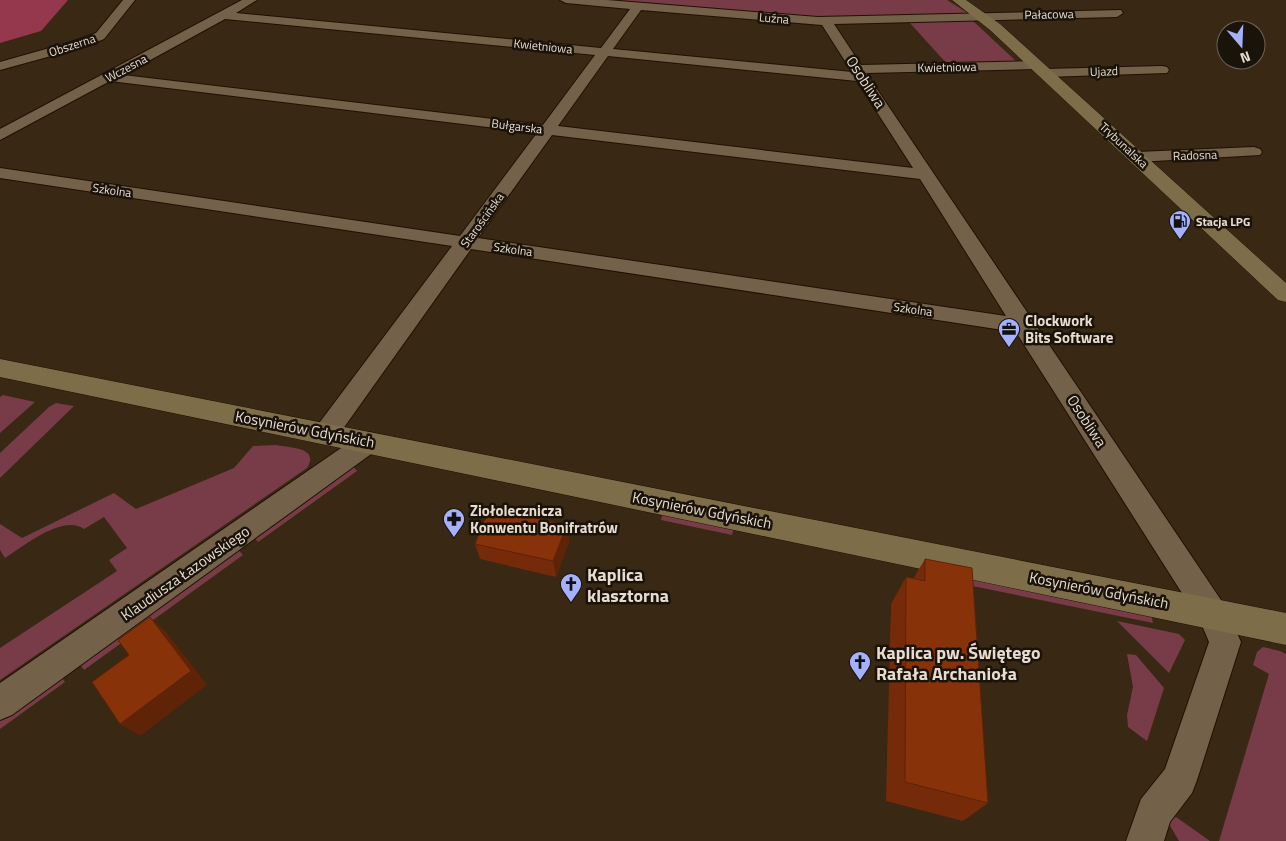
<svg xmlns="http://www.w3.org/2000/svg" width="1286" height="841" viewBox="0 0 1286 841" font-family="'Titillium Web',sans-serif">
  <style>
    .green { fill: #773c47 }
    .forest { fill: #96384d }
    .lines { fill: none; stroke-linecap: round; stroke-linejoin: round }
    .street-casing { stroke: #201100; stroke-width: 2 }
    .secondary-casing { stroke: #201100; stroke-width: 1 }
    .street { fill: #74614a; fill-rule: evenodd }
    .secondary { fill: #7d6e49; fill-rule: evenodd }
    .wall { fill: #752b09 }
    .shaded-wall { fill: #5f2307 }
    .building { fill: #88320a; stroke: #5f2307 }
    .labels { text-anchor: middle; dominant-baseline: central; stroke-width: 5; stroke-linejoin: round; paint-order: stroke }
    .far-street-label { font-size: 12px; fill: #e7dccf; stroke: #1a130a }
    .far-poi-label { font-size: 12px; font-weight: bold; fill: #e7dccf; stroke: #1a130a; text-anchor: start }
    .street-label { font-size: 15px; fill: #e7dccf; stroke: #1a130a }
    .poi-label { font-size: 15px; font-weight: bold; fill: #e7dccf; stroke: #1a130a; text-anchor: start }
    .near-poi-label { font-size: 18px; font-weight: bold; fill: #e7dccf; stroke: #1a130a; text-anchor: start }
  </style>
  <rect width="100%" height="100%" fill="#392813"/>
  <!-- green -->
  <g class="green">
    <polygon points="597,0 947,0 971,15 825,20"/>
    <polygon points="972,20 1018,63 948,65 909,22"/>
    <polygon points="3,395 35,402 0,433 0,397"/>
    <polygon points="56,403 74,406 0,478 0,453 49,407"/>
    <path d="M276 445C290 448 320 447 307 468L0 680V648L117 571 109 560 127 548 104 517 84 529C63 514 24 546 5 558L0 550V524L22 538 114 493 136 509 234 468 253 446Z"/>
    <polygon points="352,465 357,471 258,542 253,536"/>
    <polygon points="663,512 734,527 732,535 661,520"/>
    <polygon points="237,548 243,555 84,670 78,662"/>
    <polygon points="942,570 1151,613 1153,623 943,580"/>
    <polygon points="1117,621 1179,634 1185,640 1169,673"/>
    <polygon points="1263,647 1280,651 1286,654 1286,841 1219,841 1269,674 1253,665 1257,652"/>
    <polygon points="1127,654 1136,655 1164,688 1147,741 1128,727 1127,715 1133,687"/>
    <polygon points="63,679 65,682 0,729 0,718 54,680"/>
    <polygon points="1176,817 1210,841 1179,841 1166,819"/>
  </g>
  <!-- forest -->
  <polygon class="forest" points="0,0 68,0 41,31 0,43"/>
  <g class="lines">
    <!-- street casing -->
    <g class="street-casing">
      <g id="street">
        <polygon points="123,0 135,0 104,39 84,47 0,70 0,62 74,41 96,33"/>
        <path d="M242 0H257L236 13 601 48 630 9 566 3 560 0H607L818 17 1121 10 1123 13 1117 17 834 24 861 65 1036 61 1043 65 1036 69 866 73 1223 603 1241 642 1197 780 1192 793 1170 822 1164 841H1126L1141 799 1165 769 1209 642 1201 623 1016 332 471 249 335 440 326 443 317 440 313 433 317 426 452 246 0 178V168L460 236 537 133 110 81 0 140V129ZM641 10 822 25 852 72 613 49ZM225 19 595 55 543 125 123 75ZM608 56 857 81 913 168 558 126ZM552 135 920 179 1006 316 478 238Z"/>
        <polygon points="1162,66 1167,67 1169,70 1167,73 1045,77 1038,73 1045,69"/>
        <polygon points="1254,147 1260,149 1262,152 1260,155 1137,162 1131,160 1129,157 1131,154 1137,152"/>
        <polygon points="369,432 378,435 382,442 378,449 12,715 0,720 0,683 360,435"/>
      </g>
    </g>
    <!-- secondary casing -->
    <g class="secondary-casing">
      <g id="secondary">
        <polygon points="952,0 966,0 1000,24 1286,283 1286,302 1278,300 990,30"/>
        <polygon points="0,359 1286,613 1286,645 0,377"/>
      </g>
    </g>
    <!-- street -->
    <use href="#street" class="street"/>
    <!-- secondary -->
    <use href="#secondary" class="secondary"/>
  </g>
  <!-- wall -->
  <g class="wall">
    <polygon points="567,525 569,541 556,577 480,559 475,544"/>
    <polygon points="925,559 988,803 963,821 886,801 891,604 906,577 913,579"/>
  </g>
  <!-- shaded-wall -->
  <g class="shaded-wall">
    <polygon points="567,525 569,541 556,577 553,561"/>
    <polygon points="150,617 166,632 207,685 140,736 120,724"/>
  </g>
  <!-- building -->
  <g class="building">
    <polygon points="493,508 567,525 553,561 475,544 483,523"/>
    <polygon points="925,559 972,568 988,803 905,782 906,577 925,581"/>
    <polygon points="150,617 191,671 120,724 92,682 129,655 118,640"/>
  </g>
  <!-- icons -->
  <defs>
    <g id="fuel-pin" transform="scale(1.125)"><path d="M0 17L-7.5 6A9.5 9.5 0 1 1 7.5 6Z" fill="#a5b1fc" stroke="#1a130a"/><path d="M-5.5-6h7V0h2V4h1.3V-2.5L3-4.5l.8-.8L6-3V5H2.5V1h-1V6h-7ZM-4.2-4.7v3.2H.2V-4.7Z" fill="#111"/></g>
    <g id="office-pin" transform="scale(1.125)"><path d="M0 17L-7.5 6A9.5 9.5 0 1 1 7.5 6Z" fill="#a5b1fc" stroke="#1a130a"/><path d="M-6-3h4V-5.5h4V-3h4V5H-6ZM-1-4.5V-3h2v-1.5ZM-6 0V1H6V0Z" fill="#111"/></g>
    <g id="pharmacy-pin" transform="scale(1.125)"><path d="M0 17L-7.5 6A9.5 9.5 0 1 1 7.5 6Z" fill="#a5b1fc" stroke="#1a130a"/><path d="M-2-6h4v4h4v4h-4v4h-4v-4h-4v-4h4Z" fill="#111"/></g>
    <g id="church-pin" transform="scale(1.125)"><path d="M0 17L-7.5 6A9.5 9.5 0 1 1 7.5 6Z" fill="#a5b1fc" stroke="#1a130a"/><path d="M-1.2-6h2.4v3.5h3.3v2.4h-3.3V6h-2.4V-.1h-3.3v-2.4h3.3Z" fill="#111"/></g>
  </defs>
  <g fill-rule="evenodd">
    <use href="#fuel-pin" x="1180" y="221"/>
    <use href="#office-pin" x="1009" y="329"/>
    <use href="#pharmacy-pin" x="454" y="519"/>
    <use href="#church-pin" x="571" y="584"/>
    <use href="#church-pin" x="860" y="662"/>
  </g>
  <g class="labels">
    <!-- far-street labels -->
    <g class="far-street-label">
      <text transform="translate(1049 14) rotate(-1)">Pałacowa</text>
      <text transform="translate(774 18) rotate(5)">Luźna</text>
      <text transform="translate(72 45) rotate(-18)">Obszerna</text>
      <text transform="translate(543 46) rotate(6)">Kwietniowa</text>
      <text transform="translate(947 67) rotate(-1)">Kwietniowa</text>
      <text transform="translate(126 68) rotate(-28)">Wczesna</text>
      <text transform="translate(1104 71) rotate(-2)">Ujazd</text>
      <text transform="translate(517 126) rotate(7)">Bułgarska</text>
      <text transform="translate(1124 145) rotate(43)">Trybunalska</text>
      <text transform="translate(1195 155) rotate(-2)">Radosna</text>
      <text transform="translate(112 190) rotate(8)">Szkolna</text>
      <text transform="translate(482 220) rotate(-54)">Starościńska</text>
      <text transform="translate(513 249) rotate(8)">Szkolna</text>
      <text transform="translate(913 309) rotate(8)">Szkolna</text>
    </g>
    <!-- far-poi labels -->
    <g class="far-poi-label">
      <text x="1196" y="221">Stacja LPG</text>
    </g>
    <!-- street labels -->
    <g class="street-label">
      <text transform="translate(866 82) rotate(57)">Osobliwa</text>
      <text transform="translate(1087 421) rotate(57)">Osobliwa</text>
      <text transform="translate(305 429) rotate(11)">Kosynierów Gdyńskich</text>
      <text transform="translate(702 510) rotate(11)">Kosynierów Gdyńskich</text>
      <text transform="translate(185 573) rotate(-35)">Klaudiusza Łazowskiego</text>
      <text transform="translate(1099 590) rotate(11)">Kosynierów Gdyńskich</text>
    </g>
    <!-- poi labels -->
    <g class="poi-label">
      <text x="1025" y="320">Clockwork<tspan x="1025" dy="17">Bits Software</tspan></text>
      <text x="470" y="510">Ziołolecznicza<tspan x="470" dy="17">Konwentu Bonifratrów</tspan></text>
    </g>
    <!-- near-poi labels -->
    <g class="near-poi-label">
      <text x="587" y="574">Kaplica<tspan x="587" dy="21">klasztorna</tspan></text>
      <text x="876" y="652">Kaplica pw. Świętego<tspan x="876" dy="21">Rafała Archanioła</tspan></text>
    </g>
  </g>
  <!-- north arrow -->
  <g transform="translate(1241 45) rotate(161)"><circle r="24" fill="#1a130a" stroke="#6c6359"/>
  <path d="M0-4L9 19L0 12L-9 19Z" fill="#a5b1fc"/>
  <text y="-8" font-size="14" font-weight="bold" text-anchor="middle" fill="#e7dccf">N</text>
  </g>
</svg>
